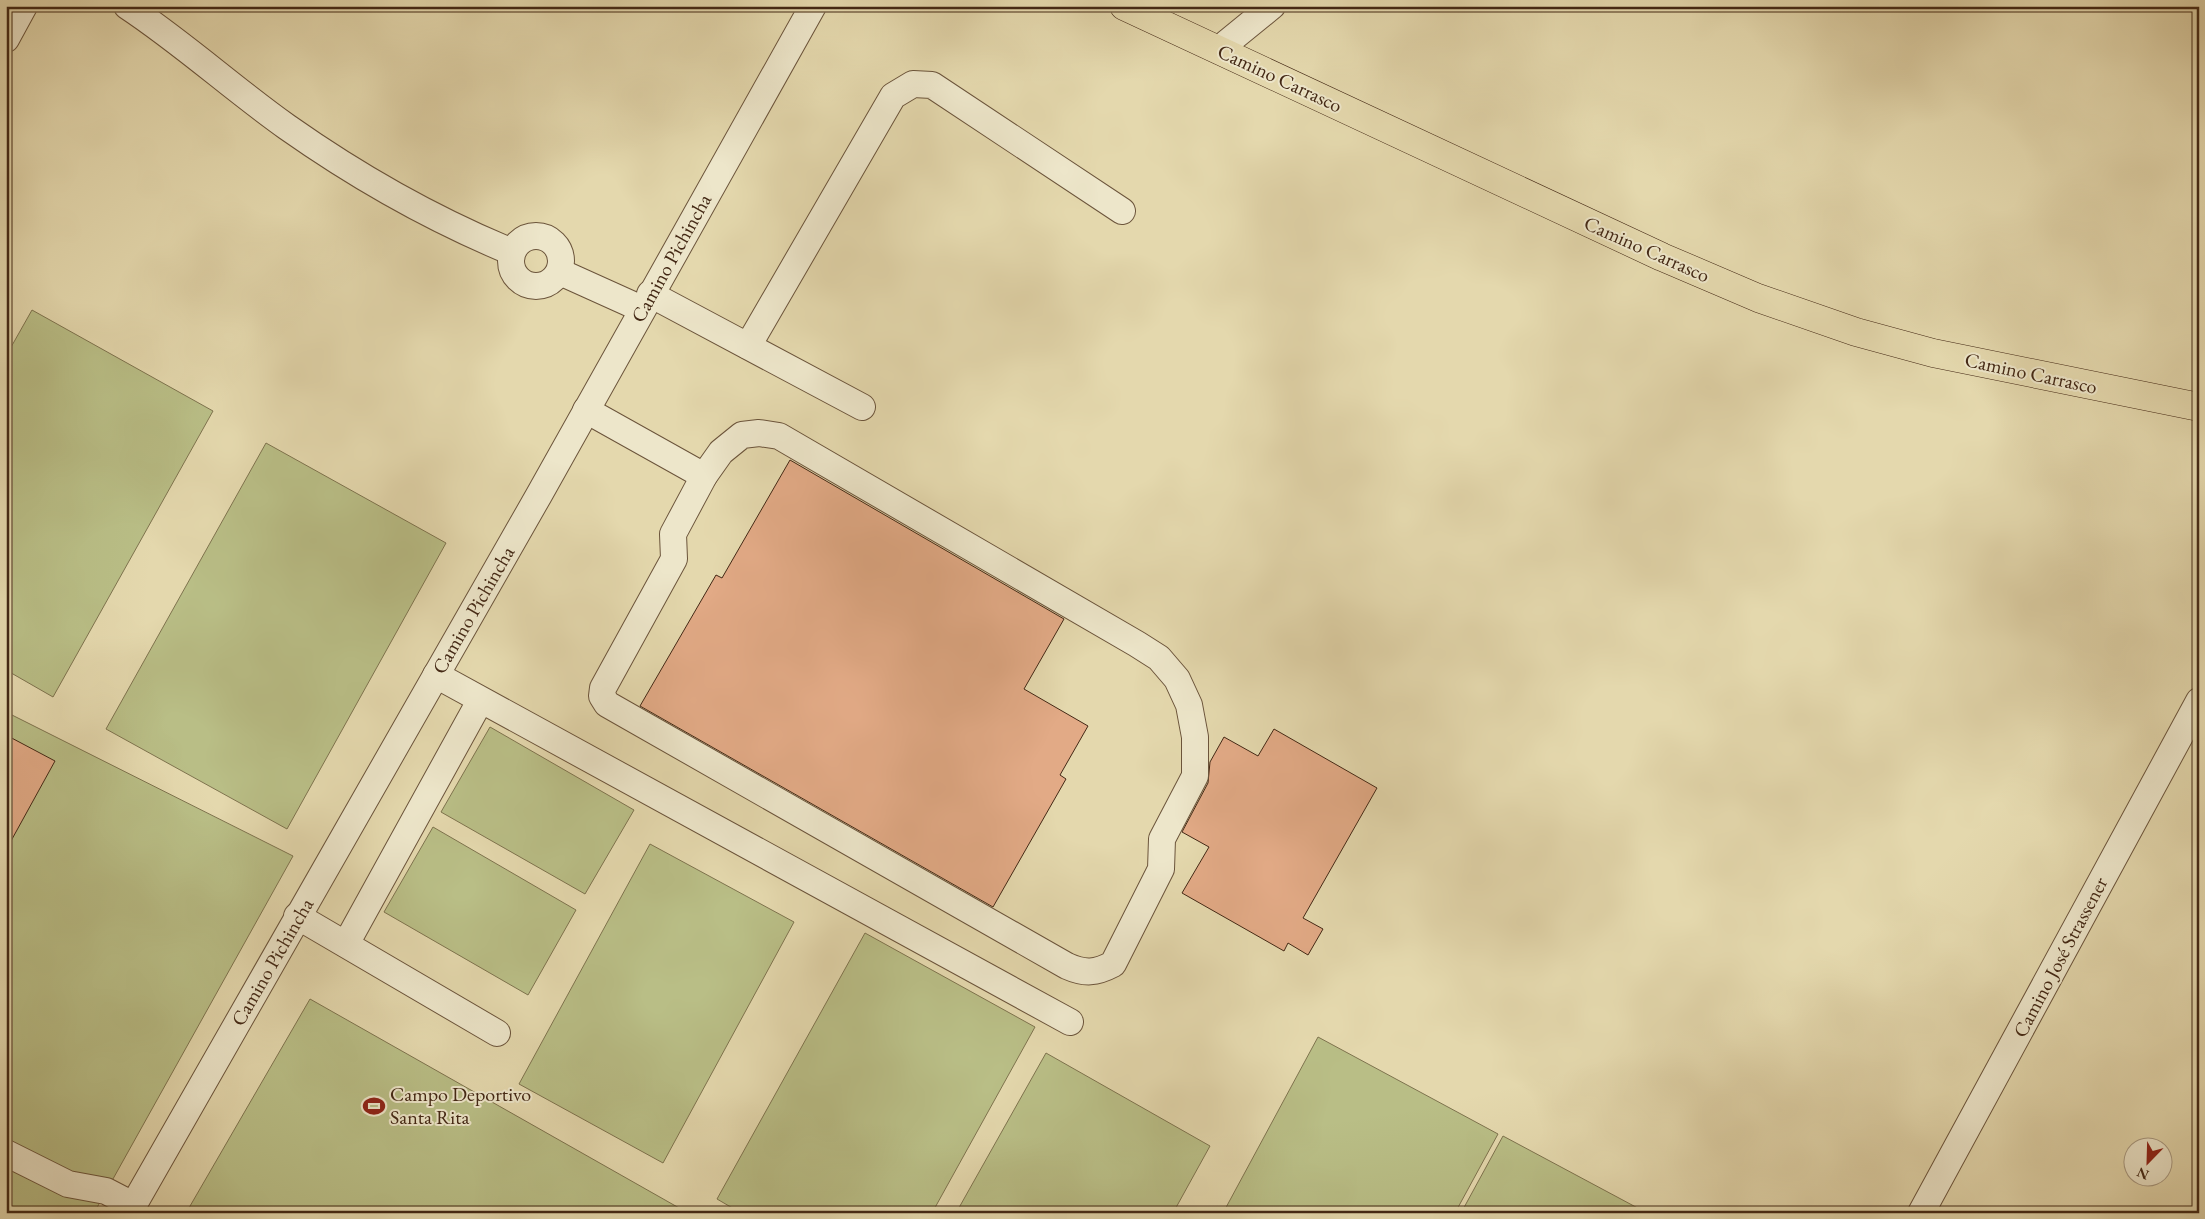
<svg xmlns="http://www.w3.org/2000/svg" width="2205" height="1219" viewBox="0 0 2205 1219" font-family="'EB Garamond',serif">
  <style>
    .green { fill: #b9be86; stroke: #7e734e }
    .building { fill: #e2aa86; stroke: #432815 }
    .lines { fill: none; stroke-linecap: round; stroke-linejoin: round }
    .minor-casing { stroke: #6b543b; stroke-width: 28 }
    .major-casing { stroke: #432815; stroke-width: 29 }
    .minor { stroke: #ede6ca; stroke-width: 26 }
    .major { stroke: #e4d8ad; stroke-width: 28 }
    .labels { text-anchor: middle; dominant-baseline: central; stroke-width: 4; stroke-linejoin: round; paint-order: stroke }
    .street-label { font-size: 20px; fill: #432815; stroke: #ede6ca }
    .poi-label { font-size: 20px; fill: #432815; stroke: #ede6ca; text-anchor: start }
  </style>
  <rect width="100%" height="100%" fill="#e4d8ad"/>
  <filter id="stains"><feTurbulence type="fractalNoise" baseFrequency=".004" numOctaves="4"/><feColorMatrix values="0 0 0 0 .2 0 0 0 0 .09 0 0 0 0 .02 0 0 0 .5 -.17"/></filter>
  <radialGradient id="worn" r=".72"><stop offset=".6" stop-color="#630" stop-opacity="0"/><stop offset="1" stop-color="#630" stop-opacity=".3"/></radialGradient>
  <!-- green -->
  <g class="green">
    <polygon points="32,310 213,411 53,697 6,670 6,356"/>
    <polygon points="266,443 446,543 287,829 106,729"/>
    <polygon points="6,712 293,856 94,1213 6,1213"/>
    <polygon points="490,727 634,810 585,894 441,812"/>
    <polygon points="433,827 576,910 528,995 384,912"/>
    <polygon points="650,844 794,922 663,1163 519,1084"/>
    <polygon points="865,933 1035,1027 932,1213 741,1213 717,1199"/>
    <polygon points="310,999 688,1213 186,1213"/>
    <polygon points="1318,1037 1498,1134 1455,1213 1223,1213"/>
    <polygon points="1046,1053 1210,1146 1173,1213 956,1213"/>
    <polygon points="1503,1136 1647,1213 1461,1213"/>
  </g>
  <!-- building -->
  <g class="building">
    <polygon points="790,460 1064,619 1024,689 1088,726 1060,775 1066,779 993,907 640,706 716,575 722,578"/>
    <polygon points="1274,729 1377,788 1303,918 1323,929 1308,955 1288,943 1284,951 1182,893 1209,847 1182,832 1208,783 1210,762 1224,737 1258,756"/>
    <polygon points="6,735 55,761 6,850"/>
  </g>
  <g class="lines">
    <!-- minor casing -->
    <g class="minor-casing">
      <g id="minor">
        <path d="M127 6C183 43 232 88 287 127 358 177 432 219 512 252"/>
        <polyline points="6,39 24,6"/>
        <polyline points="1218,50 1272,6"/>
        <circle cx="536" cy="261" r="25"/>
        <polyline points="560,272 642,309"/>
        <polyline points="650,294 862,407"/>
        <polyline points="748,346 893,96 913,84 932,85 1122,211"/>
        <polyline points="586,410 704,476"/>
        <path d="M759 433 779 436 1137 644 1159 658 1177 679 1189 705 1195 737V776L1162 839 1161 869 1113 964C1096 973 1085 974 1067 966L607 704 602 696 603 688 674 559 673 534 704 476 721 452 742 435Z"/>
        <polyline points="436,675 1070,1022"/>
        <polyline points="297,916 497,1033"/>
        <polyline points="346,944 480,701"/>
        <polyline points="6,1153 68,1184 106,1191 133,1205"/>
        <polyline points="129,1213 539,495 813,6"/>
        <polyline points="1921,1213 2199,701"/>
      </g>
    </g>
    <!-- major casing -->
    <g class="major-casing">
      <polyline id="major" points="1124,6 1662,257 1758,298 1856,332 1933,353 2199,407"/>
    </g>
    <!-- minor -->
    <use href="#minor" class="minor"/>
    <!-- major -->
    <use href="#major" class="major"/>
  </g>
  <!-- icons -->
  <defs>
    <g id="stadium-bare" transform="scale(1.725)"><path d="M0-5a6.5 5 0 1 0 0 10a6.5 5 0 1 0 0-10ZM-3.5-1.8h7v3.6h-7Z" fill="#8f2418" stroke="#ede6ca" stroke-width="2.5" paint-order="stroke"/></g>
  </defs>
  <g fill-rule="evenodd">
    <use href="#stadium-bare" x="374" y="1106"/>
  </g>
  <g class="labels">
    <!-- street labels -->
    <g class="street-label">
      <text transform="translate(1280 78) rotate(25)">Camino Carrasco</text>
      <text transform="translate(1647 249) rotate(24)">Camino Carrasco</text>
      <text transform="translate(671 258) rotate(-61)">Camino Pichincha</text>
      <text transform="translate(2031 373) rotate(12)">Camino Carrasco</text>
      <text transform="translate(473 610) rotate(-60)">Camino Pichincha</text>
      <text transform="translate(2060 957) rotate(-62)">Camino José Strassener</text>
      <text transform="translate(272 962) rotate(-60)">Camino Pichincha</text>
    </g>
    <!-- poi labels -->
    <g class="poi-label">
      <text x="390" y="1094">Campo Deportivo<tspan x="390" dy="23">Santa Rita</tspan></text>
    </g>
  </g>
  <!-- margin -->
  <rect width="2205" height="1219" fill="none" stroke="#e4d8ad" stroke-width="25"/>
  <rect x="8" y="8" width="2190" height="1204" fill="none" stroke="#432815" stroke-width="2.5"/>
  <rect x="12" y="12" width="2180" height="1194" fill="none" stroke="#432815"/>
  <!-- north arrow -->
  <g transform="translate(2148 1162) rotate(203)"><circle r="24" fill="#ede6ca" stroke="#a99a82"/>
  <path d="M0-4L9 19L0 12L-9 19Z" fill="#8f2418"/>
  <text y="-8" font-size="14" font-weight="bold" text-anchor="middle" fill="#432815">N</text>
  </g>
  <rect width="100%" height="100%" filter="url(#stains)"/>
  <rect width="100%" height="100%" fill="url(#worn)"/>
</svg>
